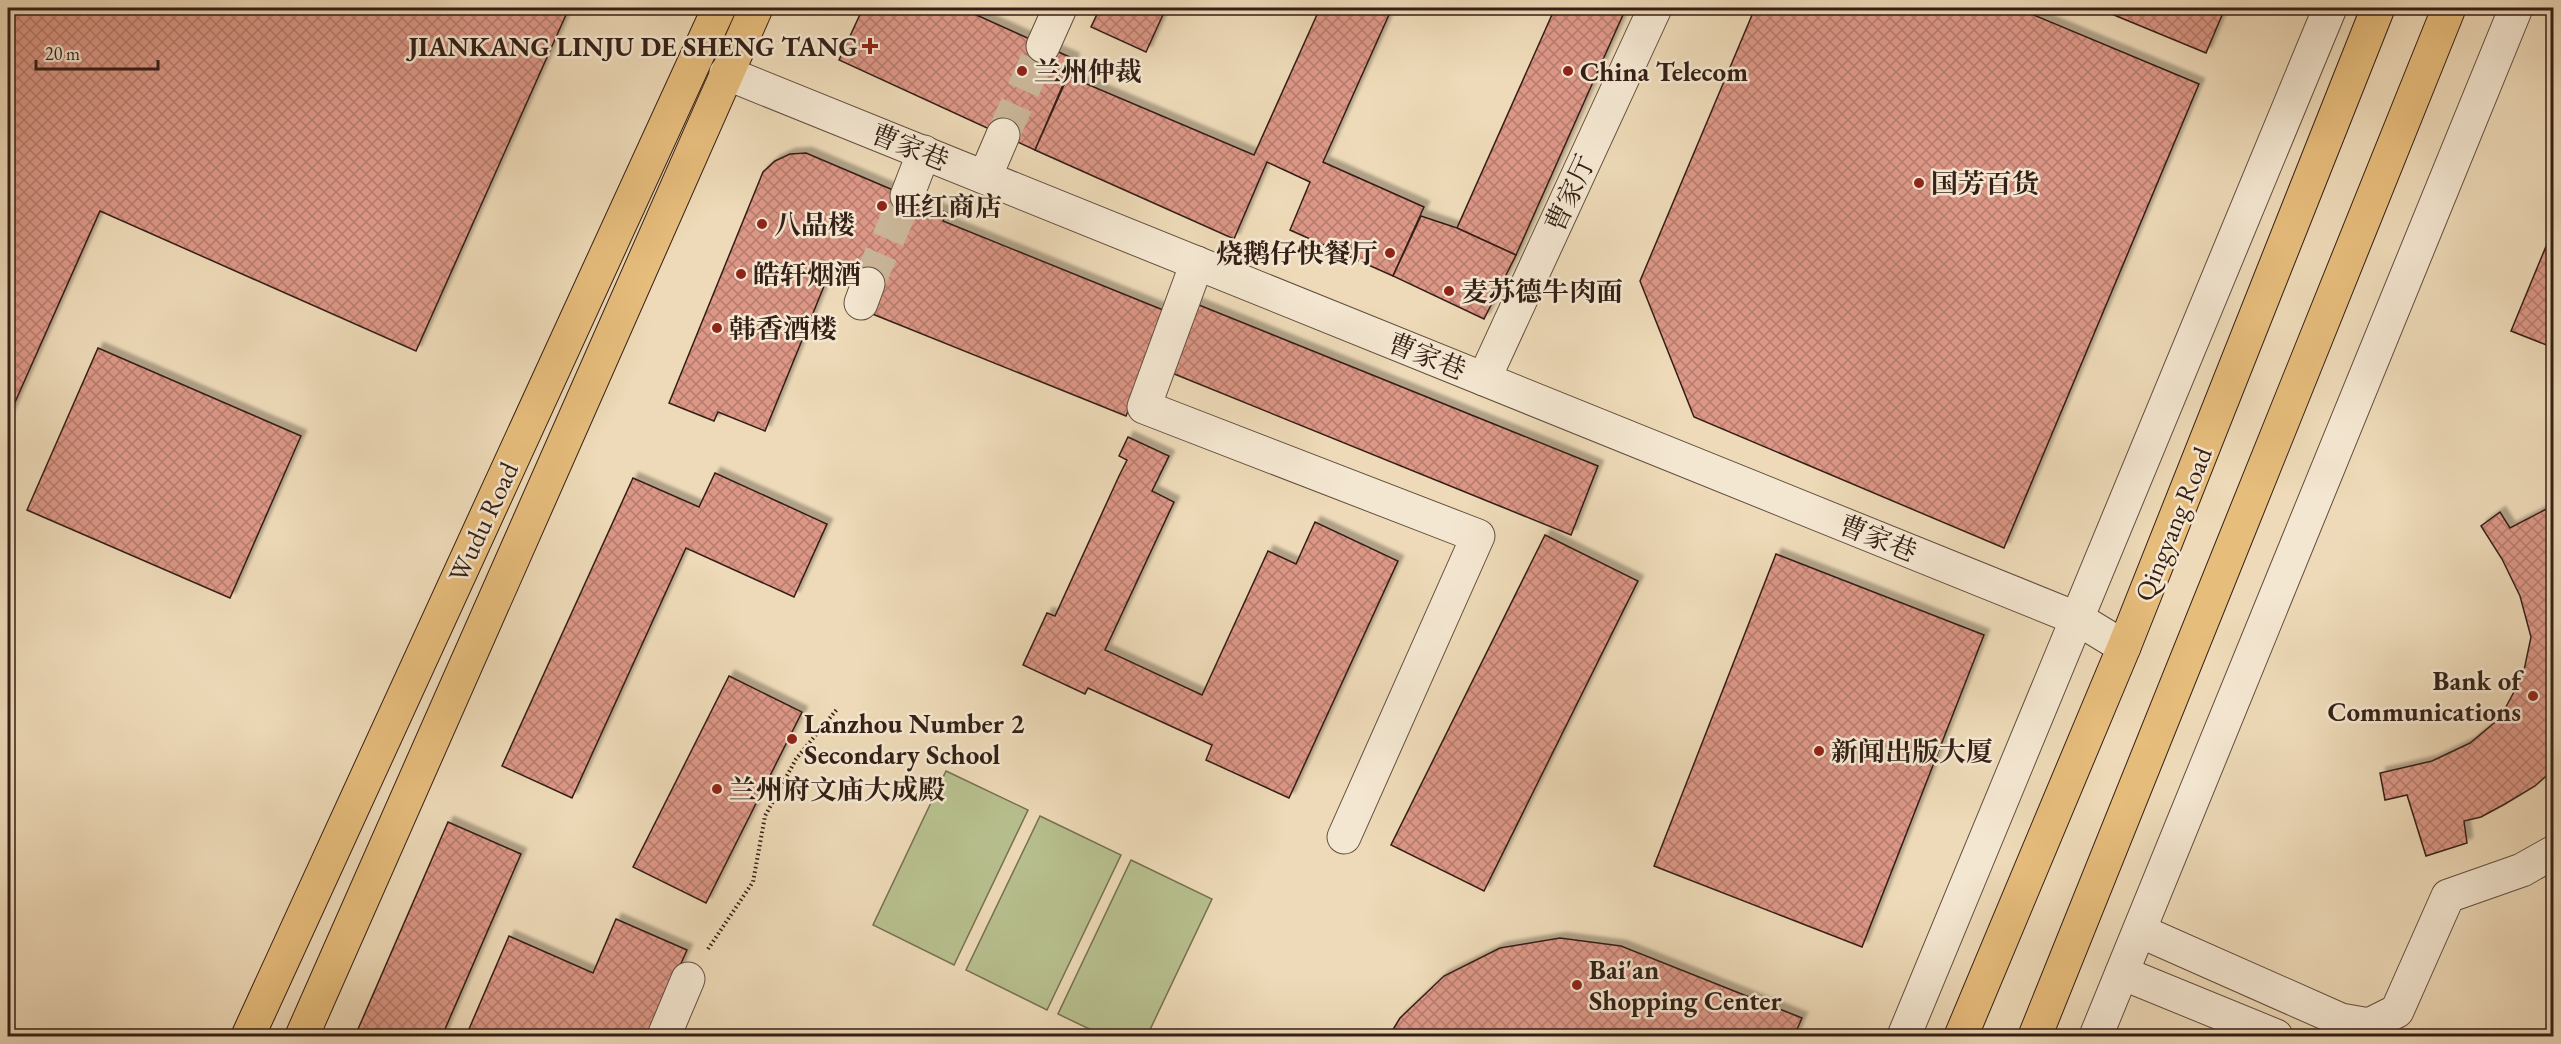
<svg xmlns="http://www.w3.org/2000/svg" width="2561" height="1044" viewBox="0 0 2561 1044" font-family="'EB Garamond','Noto Serif SC',serif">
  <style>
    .grass { fill: #b8c08f; stroke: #767052; stroke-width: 1.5 }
    .building { fill: url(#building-cross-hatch); stroke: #341f16; stroke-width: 1.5; filter: url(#shadow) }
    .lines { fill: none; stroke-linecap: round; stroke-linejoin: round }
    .minor-tunnel { stroke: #c9b598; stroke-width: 33; stroke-dasharray: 33 16; stroke-linecap: butt }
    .minor-casing { stroke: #624e3e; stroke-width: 35 }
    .major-casing { stroke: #341f16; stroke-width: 35 }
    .path { stroke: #341f16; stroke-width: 4; stroke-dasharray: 1.5 3; stroke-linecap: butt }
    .minor { stroke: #f4e7d1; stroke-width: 33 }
    .major { stroke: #e7bd7c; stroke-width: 33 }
    .poi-dot { fill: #8f2418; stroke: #f4e7d1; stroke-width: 2 }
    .labels { text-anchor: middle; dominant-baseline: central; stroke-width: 5; stroke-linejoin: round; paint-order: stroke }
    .poi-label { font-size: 27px; font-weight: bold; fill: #341f16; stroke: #f4e7d1; text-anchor: start }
    .street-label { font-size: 27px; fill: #341f16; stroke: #f4e7d1 }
  </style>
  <defs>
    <pattern id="building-cross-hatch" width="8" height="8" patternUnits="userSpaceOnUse" patternTransform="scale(1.5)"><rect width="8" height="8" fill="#dd9787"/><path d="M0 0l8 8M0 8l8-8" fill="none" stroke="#b47b6d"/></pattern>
    <filter id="shadow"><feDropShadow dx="5.5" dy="-5.5" stdDeviation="1.5" flood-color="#0004"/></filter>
  </defs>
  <rect width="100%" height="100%" fill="#eedab8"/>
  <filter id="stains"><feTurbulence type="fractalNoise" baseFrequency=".00333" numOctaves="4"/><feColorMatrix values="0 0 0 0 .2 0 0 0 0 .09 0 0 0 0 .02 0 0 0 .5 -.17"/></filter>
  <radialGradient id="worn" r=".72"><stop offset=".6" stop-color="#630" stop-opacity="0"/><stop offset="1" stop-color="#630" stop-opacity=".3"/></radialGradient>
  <!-- grass -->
  <g class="grass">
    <polygon points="946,771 1028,810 954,965 873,925"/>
    <polygon points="1040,816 1121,855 1047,1010 966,970"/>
    <polygon points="1131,860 1212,899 1147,1036 1104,1036 1058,1014"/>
  </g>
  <!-- building -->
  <g class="building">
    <polygon points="8,8 569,8 416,351 100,211 8,418"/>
    <polygon points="863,8 961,8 1074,59 1035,150 839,60"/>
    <polygon points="1100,8 1166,8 1146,52 1091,27"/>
    <polygon points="1320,8 1392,8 1323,162 1424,207 1393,276 1290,230 1310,182 1267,162 1234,239 1035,150 1068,76 1254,155"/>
    <polygon points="1555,8 1626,8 1516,255 1457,228"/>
    <polygon points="1755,8 2017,8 2199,84 2004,548 1694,417 1640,281"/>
    <polygon points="2097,8 2225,8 2206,53"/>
    <polygon points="806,153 947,213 943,221 1168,312 1126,416 870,313 880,289 831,269 765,431 718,412 714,421 669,403 763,172 775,161 790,154"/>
    <polygon points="1421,216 1457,228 1516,255 1484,319 1393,276"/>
    <polygon points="2554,227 2554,348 2511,331"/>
    <polygon points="1189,301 1598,466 1571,535 1162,369"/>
    <polygon points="98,348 301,436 230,598 27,510"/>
    <polygon points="1128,437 1169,456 1152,491 1174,502 1105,650 1202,695 1268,551 1296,564 1315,522 1398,561 1289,798 1206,760 1212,745 1088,688 1085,694 1023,665 1047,613 1055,616 1119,476 1127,460 1119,456"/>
    <polygon points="715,473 827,524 794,597 686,548 572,798 502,766 633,478 699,507"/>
    <polygon points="2554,505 2554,769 2535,786 2505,804 2481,817 2464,821 2467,843 2426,856 2407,795 2385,800 2380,773 2432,761 2470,743 2500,718 2523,675 2531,637 2520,596 2502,559 2481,526 2500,512 2510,528"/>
    <polygon points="1545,535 1638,581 1484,891 1391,845"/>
    <polygon points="1776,554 1984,635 1862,947 1654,866"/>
    <polygon points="729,676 802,712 706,903 633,867"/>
    <polygon points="448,822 521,854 442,1036 355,1036"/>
    <polygon points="616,919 687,950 649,1036 466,1036 509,936 593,973"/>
    <polygon points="1560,938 1621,946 1802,1018 1794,1036 1389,1036 1400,1018 1444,976 1500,948"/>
  </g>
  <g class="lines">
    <!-- minor-tunnel -->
    <g class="minor-tunnel">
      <polyline points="1003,135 1043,46"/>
      <polyline points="868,284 907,196"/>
    </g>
    <!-- minor casing -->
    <g class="minor-casing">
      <g id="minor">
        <polyline points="1043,46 1060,8"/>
        <polyline points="726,73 2078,619 2124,647"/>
        <polyline points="985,177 1003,135"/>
        <polyline points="907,196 924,152"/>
        <polyline points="1197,263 1144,407 1478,536 1344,837"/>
        <polyline points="861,303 868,284"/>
        <polyline points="1484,379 1655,8"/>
        <polyline points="2140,931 2341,1020 2369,1025 2397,1011 2448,896 2522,870 2554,852"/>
        <polyline points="2122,973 2276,1036"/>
        <polyline points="664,1036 688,979"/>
        <polyline points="1904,1036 2330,8"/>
        <polyline points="2096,1036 2516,8"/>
      </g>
    </g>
    <!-- major casing -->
    <g class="major-casing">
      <g id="major">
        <polyline points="248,1036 719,8"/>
        <polyline points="302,1036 756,8"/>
        <polyline points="1961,1036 2124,647 2378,8"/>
        <polyline points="2035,1036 2449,8"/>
      </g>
    </g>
    <!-- path -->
    <polyline class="path" points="708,949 753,882 765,816 796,759 838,708"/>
    <!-- minor -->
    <use href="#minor" class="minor"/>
    <!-- major -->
    <use href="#major" class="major"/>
  </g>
  <!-- markers -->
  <g class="poi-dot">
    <path d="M867 37h6v6h6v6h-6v6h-6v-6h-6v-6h6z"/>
    <circle cx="1022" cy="71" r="6"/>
    <circle cx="1568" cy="71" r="6"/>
    <circle cx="1919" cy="183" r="6"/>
    <circle cx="882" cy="206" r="6"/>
    <circle cx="762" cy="224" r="6"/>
    <circle cx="1390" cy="253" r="6"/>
    <circle cx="741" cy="274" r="6"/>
    <circle cx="1449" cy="291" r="6"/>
    <circle cx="717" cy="328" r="6"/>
    <circle cx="2533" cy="696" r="6"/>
    <circle cx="792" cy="739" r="6"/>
    <circle cx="1819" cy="751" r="6"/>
    <circle cx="717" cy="789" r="6"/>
    <circle cx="1577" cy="985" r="6"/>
  </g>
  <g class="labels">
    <!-- poi labels -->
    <g class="poi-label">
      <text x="858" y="46" text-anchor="end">JIANKANG LINJU DE SHENG TANG</text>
      <text x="1034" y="71">兰州仲裁</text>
      <text x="1580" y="71">China Telecom</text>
      <text x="1931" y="183">国芳百货</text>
      <text x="894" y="206">旺红商店</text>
      <text x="774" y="224">八品楼</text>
      <text x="1378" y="253" text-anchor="end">烧鹅仔快餐厅</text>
      <text x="753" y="274">皓轩烟酒</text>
      <text x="1461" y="291">麦苏德牛肉面</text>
      <text x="729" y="328">韩香酒楼</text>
      <text x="2521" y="680" text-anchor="end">Bank of<tspan x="2521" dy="31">Communications</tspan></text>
      <text x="804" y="723">Lanzhou Number 2<tspan x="804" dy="31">Secondary School</tspan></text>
      <text x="1831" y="751">新闻出版大厦</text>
      <text x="729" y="789">兰州府文庙大成殿</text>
      <text x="1589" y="969">Bai'an<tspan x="1589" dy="31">Shopping Center</tspan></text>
    </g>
    <!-- street labels -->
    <g class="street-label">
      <text transform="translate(910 147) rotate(22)">曹家巷</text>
      <text transform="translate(1570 193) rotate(-65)">曹家厅</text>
      <text transform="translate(1427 356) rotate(22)">曹家巷</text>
      <text transform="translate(483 522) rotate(-65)">Wudu Road</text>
      <text transform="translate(2173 524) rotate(-68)">Qingyang Road</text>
      <text transform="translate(1878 538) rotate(22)">曹家巷</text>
    </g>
  </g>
  <!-- margin -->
  <rect width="2561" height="1044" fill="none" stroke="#eedab8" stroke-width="30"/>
  <rect x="9" y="9" width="2543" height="1026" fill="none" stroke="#341f16" stroke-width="3"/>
  <rect x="15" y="15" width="2531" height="1014" fill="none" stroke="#341f16" stroke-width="1.5"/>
  <!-- scale -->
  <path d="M36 60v9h122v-9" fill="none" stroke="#341f16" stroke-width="3"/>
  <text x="45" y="60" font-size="18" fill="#341f16" stroke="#f4e7d1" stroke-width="4.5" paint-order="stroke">20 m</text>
  <rect width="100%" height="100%" filter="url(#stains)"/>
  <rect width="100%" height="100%" fill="url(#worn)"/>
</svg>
